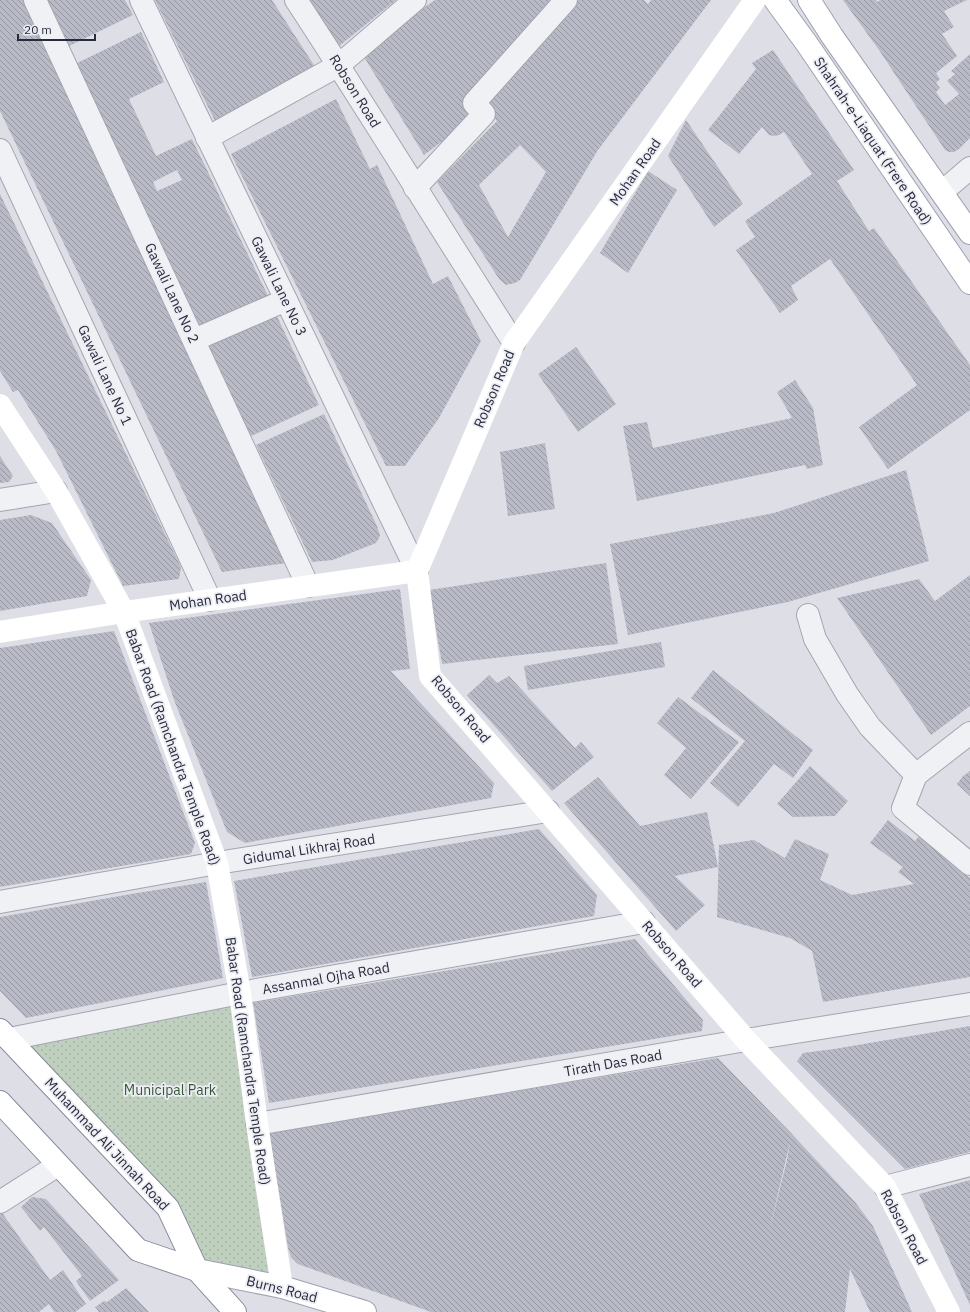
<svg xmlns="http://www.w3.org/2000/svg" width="970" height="1312" viewBox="0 0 970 1312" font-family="'IBM Plex Sans',sans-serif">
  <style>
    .park { fill: url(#park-dots) }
    .building { fill: url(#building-back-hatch); fill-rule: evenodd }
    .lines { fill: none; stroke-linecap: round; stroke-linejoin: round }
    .street-casing { stroke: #a4a5b0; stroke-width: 24 }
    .primary-casing { stroke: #9ea1b1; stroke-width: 24 }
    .highway-casing { stroke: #868a9c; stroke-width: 24 }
    .street { stroke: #f0f1f5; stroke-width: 22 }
    .secondary { stroke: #fff; stroke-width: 22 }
    .primary { stroke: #fff; stroke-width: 22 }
    .highway { stroke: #fff; stroke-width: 22 }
    .labels { text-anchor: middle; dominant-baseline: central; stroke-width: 3.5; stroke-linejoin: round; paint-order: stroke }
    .street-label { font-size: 14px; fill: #282b3c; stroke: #edeef4 }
    .park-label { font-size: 14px; fill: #365737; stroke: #edeef4 }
  </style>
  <defs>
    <pattern id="park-dots" width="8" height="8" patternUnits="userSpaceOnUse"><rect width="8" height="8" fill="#c0d0bf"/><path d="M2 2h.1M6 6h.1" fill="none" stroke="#a5b3a5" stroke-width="1.8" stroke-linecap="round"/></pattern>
    <pattern id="building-back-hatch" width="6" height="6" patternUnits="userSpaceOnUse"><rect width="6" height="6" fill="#b8bac6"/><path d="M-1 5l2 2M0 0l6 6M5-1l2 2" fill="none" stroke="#9697a2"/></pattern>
  </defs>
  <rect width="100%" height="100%" fill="#dedfe6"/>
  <!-- park -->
  <polygon class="park" points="240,993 282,1287 197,1270 168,1208 9,1039"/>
  <!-- building -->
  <g class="building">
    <polygon points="0,0 25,0 287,563 222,572 0,111"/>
    <polygon points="45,0 125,0 133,15 67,47"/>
    <polygon points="155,0 272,0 319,73 217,125"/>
    <polygon points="309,0 396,0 338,47"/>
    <polygon points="435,0 557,0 473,118 424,155 361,52"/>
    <path d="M575 0H644L648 4 651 0H711L598 150 520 280 515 283 506 285 499 279 437 182 497 121 483 104ZM520 145 546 172 508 237 479 185Z"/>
    <polygon points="843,0 876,0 877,2 880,0 967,0 944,11 954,27 942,34 957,56 936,73 940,79 936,83 940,88 936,92 945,105 959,94 947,81 955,74 951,71 970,54 970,138 959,149 954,152 949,152 945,150 879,50"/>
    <path d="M141 32 164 82 129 99 156 156 192 139 270 300 201 329 75 64ZM177 170 182 180 157 191 153 182Z"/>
    <polygon points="773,50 854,170 837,181 869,231 874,228 970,365 970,410 888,469 859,427 917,385 830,259 791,286 798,300 780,313 736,250 755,237 745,221 812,174 784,132 779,135 774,136 769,135 762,127 739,154 708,130 756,69 752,63"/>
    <polygon points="336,99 370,169 377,165 433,284 448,276 481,341 439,418 405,466 386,466 231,154"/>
    <polygon points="686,120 743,204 714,227 668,156"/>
    <polygon points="648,171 677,190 628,273 600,253"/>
    <polygon points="0,194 181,567 179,579 123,586 56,451 18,390 13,392 0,371"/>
    <polygon points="274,310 319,405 251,436 206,340"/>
    <polygon points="576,347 616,404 578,432 538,374"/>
    <polygon points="795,380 813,408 823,465 807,469 805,465 637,501 623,426 647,422 653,448 792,418 777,392"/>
    <polygon points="324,414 377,526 380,536 376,543 333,560 312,562 256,445"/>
    <polygon points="545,443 555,509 508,516 500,452"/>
    <polygon points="0,456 13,476 9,482 0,483"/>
    <polygon points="906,470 929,561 788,602 628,635 610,544 774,513"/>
    <polygon points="31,515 52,523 91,580 87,596 0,611 0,520"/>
    <polygon points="606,563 618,644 442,664 429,590"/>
    <polygon points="970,575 970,706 931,735 837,598 919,579 935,601"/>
    <polygon points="400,589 410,669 391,671 494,783 491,798 245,843 227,832 174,700 149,623"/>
    <polygon points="114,631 195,843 191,854 0,887 0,648"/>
    <polygon points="661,642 665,667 528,690 524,666"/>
    <polygon points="713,670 813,750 793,778 774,764 738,807 710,783 745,741 691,698"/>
    <polygon points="489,675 497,683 509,676 575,748 581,742 594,757 552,791 467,695"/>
    <polygon points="678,697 739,742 691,799 664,775 686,748 657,723"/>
    <polygon points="810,766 848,801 835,816 793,817 777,804"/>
    <polygon points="970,771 970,796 957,784 963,776"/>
    <polygon points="598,777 640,826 707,812 718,867 675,876 705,905 676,931 564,803"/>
    <polygon points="888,820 915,841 919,836 970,878 970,977 823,1002 812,951 790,938 717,917 719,845 754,840 785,858 795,839 829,854 820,880 852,895 914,884 898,872 903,867 870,843"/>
    <polygon points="539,829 597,895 594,916 252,977 234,881"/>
    <polygon points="206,882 223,978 26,1018 0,991 0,917 131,894"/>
    <polygon points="635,939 703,1020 702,1031 269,1103 253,1003"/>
    <polygon points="970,1026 970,1152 905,1169 797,1061 803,1053 834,1049"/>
    <path d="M718 1058 791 1133 855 1202 873 1226 912 1312H870L850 1269 845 1312H431L298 1264 291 1257 288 1248 269 1132ZM790 1142 787 1160 769 1232Z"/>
    <polygon points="970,1180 970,1305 919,1194"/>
    <polygon points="32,1197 46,1199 119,1280 90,1301 76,1281 82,1276 44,1227 40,1231 21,1207"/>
    <polygon points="0,1210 50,1280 63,1270 86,1304 75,1312 54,1312 49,1304 39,1312 0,1312"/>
    <polygon points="126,1288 149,1312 99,1312 95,1307 104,1301 107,1302"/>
  </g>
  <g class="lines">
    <!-- street casing -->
    <g class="street-casing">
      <g id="street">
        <polyline points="35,0 308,586"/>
        <polyline points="141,0 417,571"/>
        <path d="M296 0C370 113 441 229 514 343"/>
        <polyline points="207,138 339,65 415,0"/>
        <polyline points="0,150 210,600"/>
        <polyline points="415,188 484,114 474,103 566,0"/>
        <polyline points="942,192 970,168"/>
        <polyline points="194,340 286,300"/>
        <polyline points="0,500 56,491"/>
        <polyline points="808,615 815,639 847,694 870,727 916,775"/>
        <polyline points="970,733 916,775 903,808 970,864"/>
        <polyline points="0,902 217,863 548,811"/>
        <polyline points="9,1039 240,993 644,922"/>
        <polyline points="257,1124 746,1040 970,1004"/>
        <polyline points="885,1187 970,1165"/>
        <polyline points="0,1202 58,1165"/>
      </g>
    </g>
    <!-- primary casing -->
    <g class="primary-casing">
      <g id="primary">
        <polyline points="775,0 807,44 970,283"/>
        <polyline points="809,0 832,36 970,233"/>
        <polyline points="197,1270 282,1287 365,1312"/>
      </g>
    </g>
    <!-- highway casing -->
    <g class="highway-casing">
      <g id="highway">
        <polyline points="0,1030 168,1208 197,1270 235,1312"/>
        <polyline points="0,1102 138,1250 197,1270"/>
        <polyline points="356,1312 358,1310"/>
      </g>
    </g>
    <!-- street -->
    <use href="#street" class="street"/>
    <!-- secondary -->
    <g class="secondary">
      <polyline points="755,0 514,343 417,571 430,676 746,1040 885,1187 949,1312"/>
      <polyline points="0,405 56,491 124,612 217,863 240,993 257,1124 282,1287"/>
      <polyline points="0,632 124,612 417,571"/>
    </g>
    <!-- primary -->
    <use href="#primary" class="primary"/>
    <!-- highway -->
    <use href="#highway" class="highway"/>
  </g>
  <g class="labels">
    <!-- street labels -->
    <g class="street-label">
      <text transform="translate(355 91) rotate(58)">Robson Road</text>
      <text transform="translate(873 141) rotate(56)">Shahrah-e-Liaquat (Frere Road)</text>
      <text transform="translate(635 172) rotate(-55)">Mohan Road</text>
      <text transform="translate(279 286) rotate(64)">Gawali Lane No 3</text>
      <text transform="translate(172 293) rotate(65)">Gawali Lane No 2</text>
      <text transform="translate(105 375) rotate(65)">Gawali Lane No 1</text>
      <text transform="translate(494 389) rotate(-67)">Robson Road</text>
      <text transform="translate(208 600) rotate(-8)">Mohan Road</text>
      <text transform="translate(461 709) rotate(50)">Robson Road</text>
      <text transform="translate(173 747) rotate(70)">Babar Road (Ramchandra Temple Road)</text>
      <text transform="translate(309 849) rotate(-9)">Gidumal Likhraj Road</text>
      <text transform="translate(672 954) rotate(49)">Robson Road</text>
      <text transform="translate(326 978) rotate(-10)">Assanmal Ojha Road</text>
      <text transform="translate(248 1061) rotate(82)">Babar Road (Ramchandra Temple Road)</text>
      <text transform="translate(613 1063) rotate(-10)">Tirath Das Road</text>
      <text transform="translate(107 1144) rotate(47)">Muhammad Ali Jinnah Road</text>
      <text transform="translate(904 1227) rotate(62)">Robson Road</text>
      <text transform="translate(282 1289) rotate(14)">Burns Road</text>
    </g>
    <!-- park labels -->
    <g class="park-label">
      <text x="170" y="1090">Municipal Park</text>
    </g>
  </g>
  <!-- scale -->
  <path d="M18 34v6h77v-6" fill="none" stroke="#282b3c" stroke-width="2"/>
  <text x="24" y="34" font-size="12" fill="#282b3c" stroke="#edeef4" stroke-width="3" paint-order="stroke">20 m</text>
</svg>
